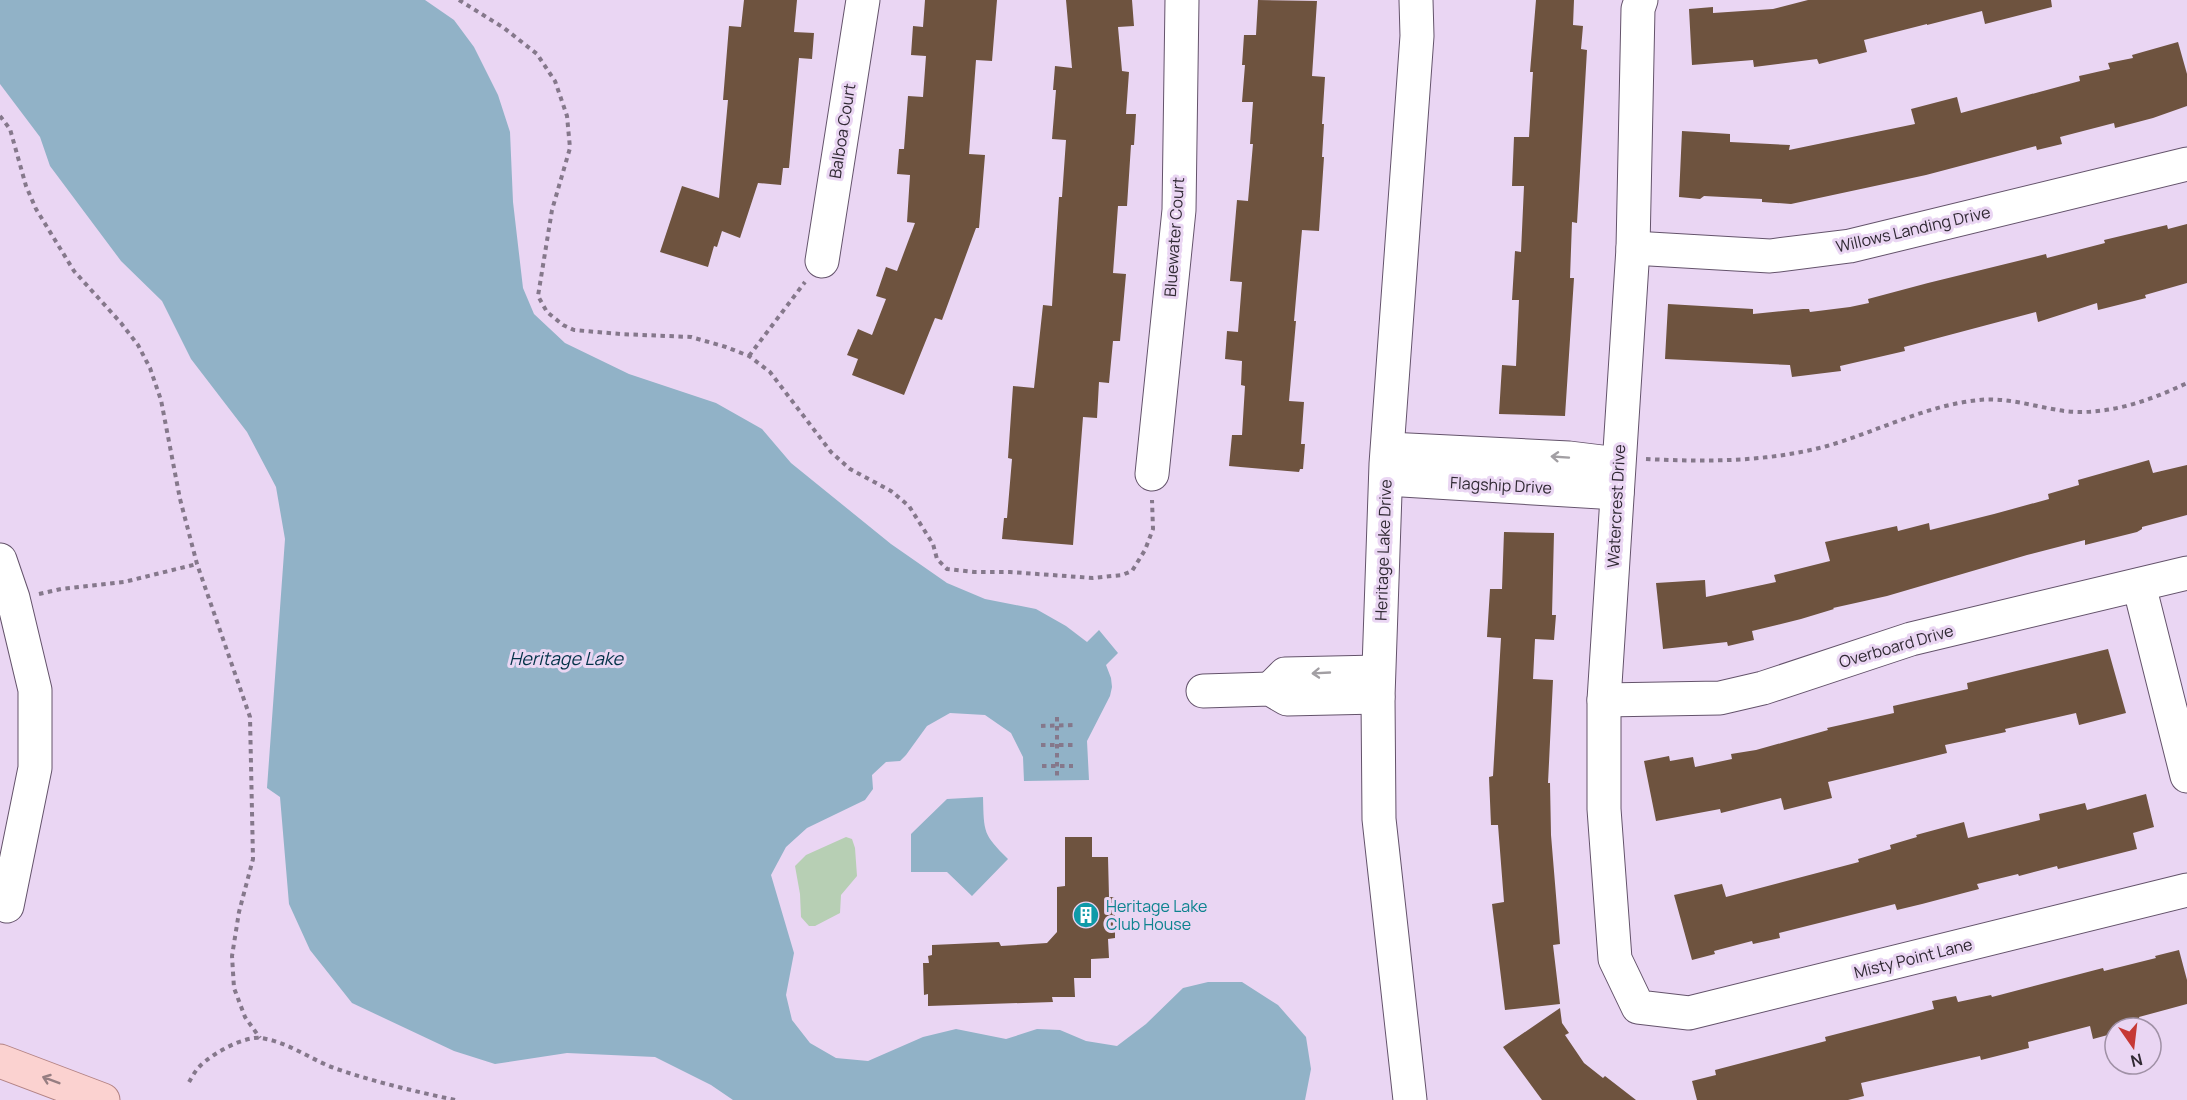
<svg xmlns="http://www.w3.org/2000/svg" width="2187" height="1100" viewBox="0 0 2187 1100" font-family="Manrope,sans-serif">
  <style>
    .green { fill: #b7cfb4 }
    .water { fill: #91b2c7 }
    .building { fill: #6e533f }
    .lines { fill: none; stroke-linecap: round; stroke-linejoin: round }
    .minor-casing { stroke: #64536b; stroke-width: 35 }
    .major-casing { stroke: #b38384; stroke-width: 35 }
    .path { stroke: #85788b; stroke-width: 4; stroke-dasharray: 4.5 4.5; stroke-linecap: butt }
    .minor { stroke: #fff; stroke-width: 33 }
    .major { stroke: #fbd2d0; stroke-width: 33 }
    .oneway { stroke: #a29fa3 }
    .oneway2 { stroke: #967e82 }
    .labels { text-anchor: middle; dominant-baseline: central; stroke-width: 6; stroke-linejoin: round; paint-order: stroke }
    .street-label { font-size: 16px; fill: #302933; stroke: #ead6f3 }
    .culture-label { font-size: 16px; fill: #0d838f; stroke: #ead6f3; text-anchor: start }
    .water-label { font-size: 18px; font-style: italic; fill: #033248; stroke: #ead6f3 }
  </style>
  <rect width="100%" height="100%" fill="#ead6f3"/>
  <!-- green -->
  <polygon class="green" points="846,837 852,839 855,848 857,876 841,895 840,913 815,926 809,926 801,917 800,894 795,866 806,855"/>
  <!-- water -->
  <g class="water">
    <polygon points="0,0 425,0 454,20 474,47 498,95 510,132 513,202 523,288 534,314 565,343 629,374 716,403 762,429 791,463 891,544 947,583 985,599 1036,609 1066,626 1087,642 1099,630 1118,653 1106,665 1111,678 1112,687 1110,696 1087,741 1089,780 1024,781 1023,757 1011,733 985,715 950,713 927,726 906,755 900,761 886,762 872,775 873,789 865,800 807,828 786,847 771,875 794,953 786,995 792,1020 810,1043 836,1058 868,1061 923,1037 956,1029 1006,1039 1037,1029 1060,1030 1086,1041 1117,1046 1146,1024 1183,988 1208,982 1242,982 1278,1005 1306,1037 1311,1069 1305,1100 733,1100 711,1085 655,1057 567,1053 495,1064 454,1051 352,1003 310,950 289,904 280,797 267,788 285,539 276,487 247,432 191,359 162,301 121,261 50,166 40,137 0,84"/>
    <path d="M983 797C984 833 983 834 1008 859L972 896 947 872H911V834L947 799Z"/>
  </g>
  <!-- building -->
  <g class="building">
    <polygon points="744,0 797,0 794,32 814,33 812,59 799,58 789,168 783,168 781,185 758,183 740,238 722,231 717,247 714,246 708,267 660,252 682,186 719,198 728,100 723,100 729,26 741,27"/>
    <polygon points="925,0 997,0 992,61 976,60 969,154 985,155 979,228 976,228 942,320 935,318 904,395 852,375 858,359 847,355 858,329 872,335 886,299 876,296 886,267 897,271 915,223 907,222 910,175 897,174 899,149 904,149 908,96 923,97 926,56 911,55 913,26 923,27"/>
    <polygon points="1066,0 1132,0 1134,26 1118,27 1122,71 1129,72 1126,114 1136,114 1134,145 1131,145 1127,206 1118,206 1113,273 1126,274 1120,341 1113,341 1109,383 1099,382 1097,418 1083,417 1073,545 1002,539 1004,518 1007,518 1012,459 1008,458 1013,386 1034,388 1043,305 1052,306 1059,197 1062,197 1066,140 1052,139 1056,90 1053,90 1055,66 1072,68"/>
    <polygon points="1258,0 1317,1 1312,76 1325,77 1322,124 1324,124 1322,157 1324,157 1319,231 1302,230 1294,321 1296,321 1289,401 1304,402 1301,444 1305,444 1303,469 1300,469 1299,472 1229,466 1232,435 1242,435 1245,386 1241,385 1242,361 1225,359 1227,331 1238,332 1242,282 1230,281 1237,200 1248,201 1253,144 1250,144 1253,102 1242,102 1245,65 1242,65 1244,35 1256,35"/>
    <polygon points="1536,0 1574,0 1573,25 1583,26 1581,49 1587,50 1577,223 1572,222 1570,278 1574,278 1565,416 1499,414 1502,365 1516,366 1519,300 1512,300 1515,251 1521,252 1524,186 1512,186 1514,137 1529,137 1533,72 1530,72"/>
    <polygon points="1808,0 2051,0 2052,7 1985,24 1982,11 1927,25 1927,24 1864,40 1867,52 1819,64 1817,59 1754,67 1753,60 1692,65 1689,9 1713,7 1713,13 1773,9"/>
    <polygon points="2178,42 2187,74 2187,106 2153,118 2115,128 2114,123 2060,137 2062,144 2037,150 2036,146 1926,175 1791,204 1762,202 1762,199 1704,196 1700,199 1679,197 1682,131 1730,134 1730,142 1790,145 1789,150 1915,124 1911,109 1957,97 1961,113 2080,81 2079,76 2110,69 2108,63 2133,58 2132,55"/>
    <polygon points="2187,224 2187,283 2145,295 2146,298 2098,310 2097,303 2038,322 2036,312 1904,347 1905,351 1840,366 1841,371 1792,377 1790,365 1665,359 1668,304 1753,309 1753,314 1803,309 1809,309 1810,312 1850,307 1869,303 1868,299 1928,283 2046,254 2047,258 2105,243 2104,240 2150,229 2167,225 2168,229"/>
    <polygon points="2149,460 2153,473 2187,465 2187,515 2142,527 2142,529 2137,532 2085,545 2085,540 2027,555 1887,596 1833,608 1834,609 1801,619 1752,631 1754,640 1728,646 1727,642 1663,649 1656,583 1705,580 1706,597 1776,582 1774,575 1830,561 1825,542 1897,526 1898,531 1929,523 1930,530 1994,514 2049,499 2048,494 2079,485 2078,480"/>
    <polygon points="1504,532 1554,533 1552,615 1556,615 1554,640 1535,639 1533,679 1553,680 1548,783 1550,783 1551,835 1560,944 1553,945 1560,1004 1505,1010 1492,904 1504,902 1498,825 1491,825 1489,777 1493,776 1501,638 1487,637 1490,589 1502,589"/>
    <polygon points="2108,649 2126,713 2079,725 2076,713 2005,729 2006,732 1945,745 1947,753 1828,782 1832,798 1784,810 1781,798 1721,813 1720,809 1656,821 1644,761 1669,756 1670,761 1693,757 1695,767 1732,759 1731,754 1756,750 1828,730 1827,728 1894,713 1893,706 1968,689 1967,683"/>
    <polygon points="2146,794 2154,827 2133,833 2137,849 2058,869 2057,866 2019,876 2018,874 1977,884 1979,889 1922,904 1897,910 1895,904 1779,933 1780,938 1753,944 1752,941 1714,951 1715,954 1692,960 1674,895 1722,884 1726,897 1859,862 1858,859 1891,849 1890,845 1917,837 1916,835 1964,822 1968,838 2040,820 2039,814 2085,803 2087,810"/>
    <polygon points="1065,837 1092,837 1092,857 1108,857 1109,897 1115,897 1115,938 1108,939 1109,958 1091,959 1091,978 1074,978 1075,997 1052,997 1053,1002 928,1006 928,994 924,995 923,963 929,963 928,956 932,955 932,945 999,942 1001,946 1047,943 1057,932 1057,887 1065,886"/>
    <polygon points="2179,950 2187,980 2187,1004 2139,1017 2142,1028 2115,1028 2115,1033 2093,1039 2090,1026 2028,1042 2029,1048 1981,1060 1980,1056 1861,1083 1864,1096 1848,1100 1697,1100 1692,1081 1716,1075 1715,1070 1826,1041 1825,1037 1934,1009 1932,1001 1956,996 1958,1002 1991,995 1992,997 2103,968 2104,971 2156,958 2155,956"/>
    <polygon points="1560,1008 1562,1023 1569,1033 1565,1035 1584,1063 1603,1078 1605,1076 1636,1100 1542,1100 1503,1047"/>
  </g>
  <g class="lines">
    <!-- minor casing -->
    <g class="minor-casing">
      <g id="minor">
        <polyline points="1641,0 1638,9 1633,248 1604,700 1604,809 1615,959 1638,1007 1689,1013 2187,890"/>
        <polyline points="1633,248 1770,256 1850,246 2187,164"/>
        <polyline points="822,261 863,0"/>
        <polyline points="1388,449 1569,458 1618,464"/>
        <polyline points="1152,474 1179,210 1182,0"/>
        <polyline points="1386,479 1617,493"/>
        <polyline points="0,560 13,598 35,690 35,768 7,906"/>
        <polyline points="2139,585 2187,776"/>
        <polyline points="1270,689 1285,674 1378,672"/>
        <polyline points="1203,691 1270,689 1287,699 1378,697"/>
        <polyline points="1604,700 1720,698 1763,688 1911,639 2187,573"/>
        <polyline points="1410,1100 1379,819 1378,697 1386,464 1417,36 1416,0"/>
      </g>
    </g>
    <!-- major casing -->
    <g class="major-casing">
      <polyline id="major" points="0,1061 103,1100"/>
    </g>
    <!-- path -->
    <g class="path">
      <polyline points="459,0 504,28 537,54 555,81 567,116 570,148 552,210 538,296 547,312 563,325 574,330 620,334 691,337 726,347 749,356 770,372 831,452 850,469 891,491 909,506 933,544 937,559 947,569 974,572 1010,572 1093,578 1122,575 1132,571 1145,550 1153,529 1152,500"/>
      <polyline points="0,116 10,129 26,186 36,209 74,271 121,323 138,345 150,368 161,400 180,499 197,564 250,717 253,859 239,912 232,956 234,988 245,1017 260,1038"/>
      <polyline points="749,356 805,282"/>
      <path d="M1646 459C1707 462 1768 462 1827 446 1876 432 1927 405 1979 400 2007 397 2036 407 2064 411 2107 416 2149 401 2187 383"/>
      <polyline points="39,594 61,589 124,582 197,564"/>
      <polyline points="1057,717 1057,780"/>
      <polyline points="1041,726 1073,725"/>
      <polyline points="1041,745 1073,745"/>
      <polyline points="1042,766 1073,766"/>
      <path d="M189 1082C192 1077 195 1071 200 1066 212 1054 243 1036 261 1038 288 1042 310 1059 334 1068 374 1082 414 1091 455 1100"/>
    </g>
    <!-- minor -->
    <use href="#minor" class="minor"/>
    <!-- major -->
    <use href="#major" class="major"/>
  </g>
  <!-- one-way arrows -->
  <defs><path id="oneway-shaft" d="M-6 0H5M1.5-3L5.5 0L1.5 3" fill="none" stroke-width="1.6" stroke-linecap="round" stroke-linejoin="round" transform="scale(1.5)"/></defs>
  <g class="oneway">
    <use href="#oneway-shaft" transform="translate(1560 457) rotate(-176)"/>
    <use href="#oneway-shaft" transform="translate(1321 673) rotate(177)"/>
  </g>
  <use class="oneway2" href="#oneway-shaft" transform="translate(51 1080) rotate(-159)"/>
  <!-- icons -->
  <defs>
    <g id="building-disc" transform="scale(1.35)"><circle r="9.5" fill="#0f9aa8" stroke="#ead6f3"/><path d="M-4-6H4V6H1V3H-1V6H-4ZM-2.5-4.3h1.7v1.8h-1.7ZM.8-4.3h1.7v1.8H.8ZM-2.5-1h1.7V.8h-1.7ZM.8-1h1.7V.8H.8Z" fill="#fff"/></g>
  </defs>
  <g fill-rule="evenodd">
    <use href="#building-disc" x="1086" y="915"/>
  </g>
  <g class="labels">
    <!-- street labels -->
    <g class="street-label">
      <text transform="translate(842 131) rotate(-81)">Balboa Court</text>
      <text transform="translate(1913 229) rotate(-13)">Willows Landing Drive</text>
      <text transform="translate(1174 237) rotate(-86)">Bluewater Court</text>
      <text transform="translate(1501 485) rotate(3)">Flagship Drive</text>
      <text transform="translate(1616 506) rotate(-87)">Watercrest Drive</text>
      <text transform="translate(1383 550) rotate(-88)">Heritage Lake Drive</text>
      <text transform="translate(1896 646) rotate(-16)">Overboard Drive</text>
      <text transform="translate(1913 958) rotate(-14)">Misty Point Lane</text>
    </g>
    <!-- culture labels -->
    <g class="culture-label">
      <text x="1106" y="906">Heritage Lake<tspan x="1106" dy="18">Club House</tspan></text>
    </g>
    <!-- water labels -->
    <g class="water-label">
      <text x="566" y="658">Heritage Lake</text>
    </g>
  </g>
  <!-- north arrow -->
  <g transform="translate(2133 1046) rotate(166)"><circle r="28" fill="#ead6f3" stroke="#a091a6" stroke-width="1.5"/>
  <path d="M0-4.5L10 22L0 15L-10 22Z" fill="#c63835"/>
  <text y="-9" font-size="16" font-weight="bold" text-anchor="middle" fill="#302933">N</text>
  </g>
</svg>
